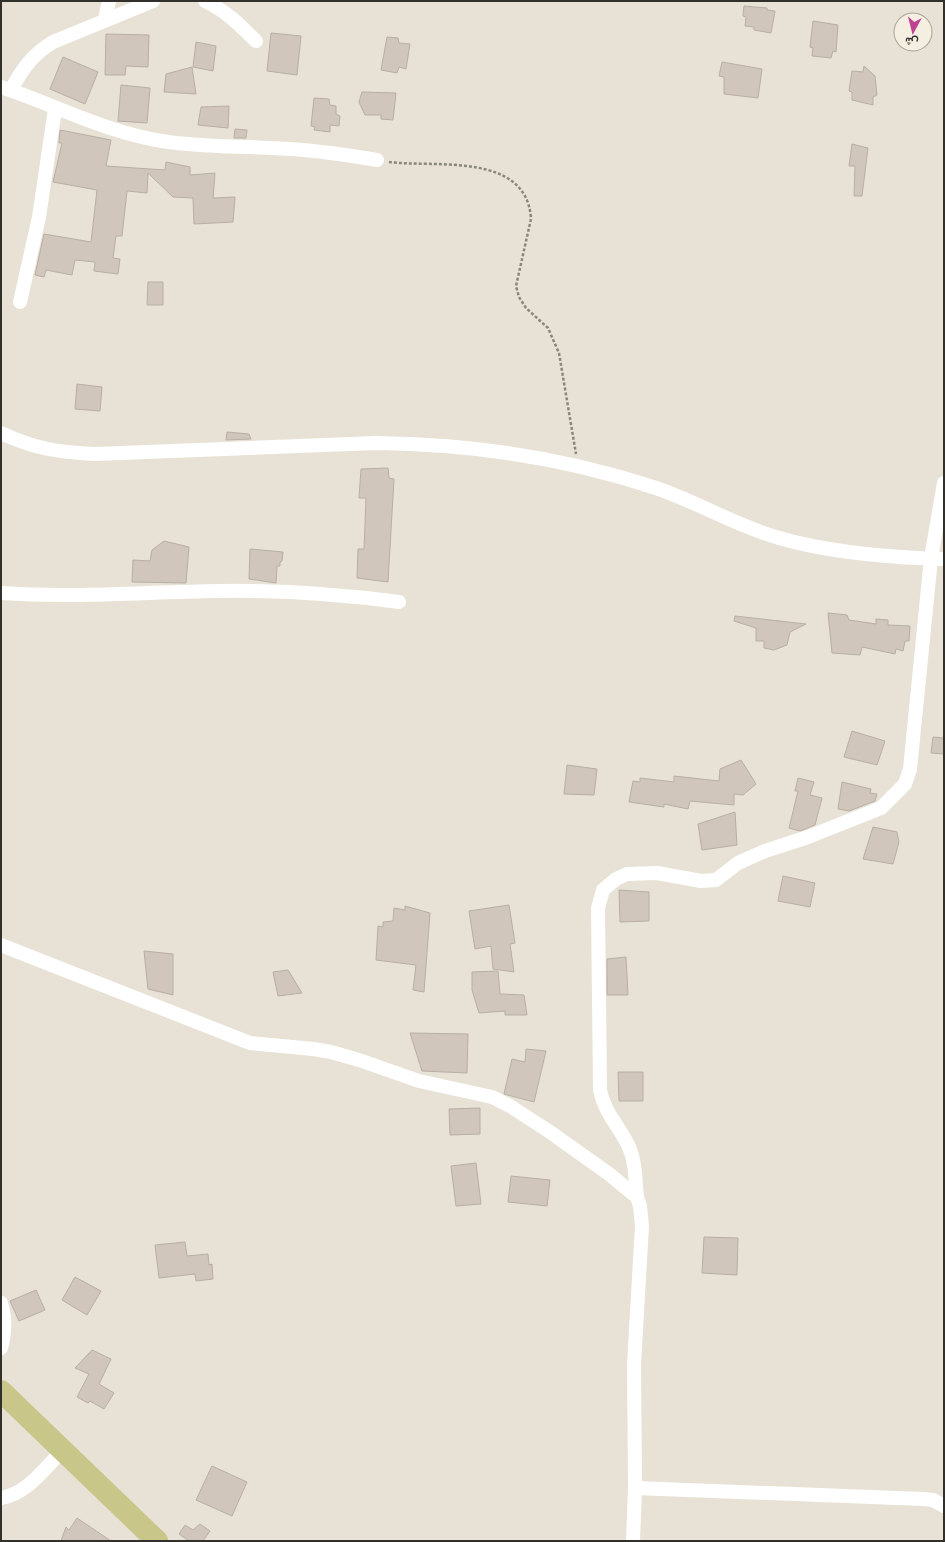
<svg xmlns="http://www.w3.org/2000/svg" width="945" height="1542" viewBox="0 0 945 1542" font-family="'Asap Condensed',Vazirmatn,sans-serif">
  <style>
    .building { fill: #d1c6bc; stroke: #b8aea4 }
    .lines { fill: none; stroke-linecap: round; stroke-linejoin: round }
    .path { stroke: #89867d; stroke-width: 2.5; stroke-dasharray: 3 2; stroke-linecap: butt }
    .street { stroke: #fff; stroke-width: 14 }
    .primary { stroke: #c8c688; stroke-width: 22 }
  </style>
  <rect width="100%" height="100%" fill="#e7e2d5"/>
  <!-- building -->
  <g class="building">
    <polygon points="744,6 767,8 767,10 775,11 771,33 754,30 754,27 745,26 746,17 743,16"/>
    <polygon points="813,21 838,25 836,52 833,51 831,58 812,56 813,48 810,47"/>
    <polygon points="271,33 301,36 297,75 267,71"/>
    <polygon points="106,34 149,35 148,67 126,66 125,75 105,75"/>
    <polygon points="387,37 398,38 399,43 410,44 406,69 399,67 397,73 381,70"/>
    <polygon points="196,42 216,46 213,71 193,67"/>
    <polygon points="63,57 98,72 85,104 50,89"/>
    <polygon points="722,62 762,69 758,98 724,94 724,77 719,76"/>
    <polygon points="864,66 875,76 877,95 873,97 873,105 852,100 852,92 849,91 852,71 863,72"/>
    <polygon points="192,67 196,94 164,92 166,74"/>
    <polygon points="121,85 150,88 147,123 118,121"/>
    <polygon points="362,92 396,93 393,120 381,119 381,115 365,115 359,102"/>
    <polygon points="314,98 329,99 330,105 336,106 336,114 340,116 339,126 330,125 330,132 314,130 315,127 311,126"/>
    <polygon points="229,106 228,128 198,125 201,107"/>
    <polygon points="235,129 247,130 246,138 234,138"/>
    <polygon points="60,130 111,140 106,166 165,170 166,162 190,167 190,175 215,173 213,198 235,197 233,222 194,224 193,198 173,197 148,173 147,193 127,191 122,236 116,236 113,258 120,259 118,274 94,271 95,262 75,260 72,275 46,270 44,277 35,275 44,234 91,242 97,190 53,182 62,143 59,143"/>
    <polygon points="852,144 868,148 862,196 854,196 855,166 849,166"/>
    <polygon points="148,282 163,282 163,305 147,305"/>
    <polygon points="77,384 102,387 100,411 75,409"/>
    <polygon points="227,432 249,434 251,439 226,440"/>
    <polygon points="388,468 389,478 394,479 388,582 357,578 358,549 364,549 366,498 359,498 361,469"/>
    <polygon points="164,541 189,547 186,583 132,582 133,560 150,561 152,550"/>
    <polygon points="250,549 283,552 282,561 280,562 280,566 277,566 276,583 249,579"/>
    <polygon points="828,613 847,615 849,620 876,624 876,619 888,620 888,625 910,626 909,641 905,641 903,651 896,649 895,654 862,647 860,655 832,653"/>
    <polygon points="735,616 806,624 790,632 787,645 774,650 764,648 764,641 756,641 756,628 734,621"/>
    <polygon points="852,731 885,741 877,765 844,757"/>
    <polygon points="933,737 944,738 944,754 931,753"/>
    <polygon points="741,760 756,784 743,795 734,794 734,805 690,801 688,809 664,804 664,807 629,802 633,781 640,782 640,778 674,782 674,776 719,781 720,769"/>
    <polygon points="567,765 597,769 594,795 564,794"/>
    <polygon points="798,778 814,782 810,795 822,798 815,825 800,831 789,828 798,791 795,791"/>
    <polygon points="842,782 871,789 870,793 877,794 875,801 849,811 838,809"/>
    <polygon points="735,812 737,845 702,850 698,824"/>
    <polygon points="873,827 897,832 899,842 893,864 863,859"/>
    <polygon points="783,876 815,883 810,907 778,901"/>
    <polygon points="619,890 649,892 649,921 620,922"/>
    <polygon points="509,905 515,943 510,944 514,972 493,969 491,946 475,949 469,911"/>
    <polygon points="405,906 430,913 424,992 413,990 416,965 376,960 378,926 383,927 383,922 393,921 394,908 405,910"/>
    <polygon points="144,951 173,954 173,995 148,989"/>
    <polygon points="626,957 628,995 607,995 607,959"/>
    <polygon points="288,970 302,993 278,996 273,972"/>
    <polygon points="498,971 500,994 524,995 527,1015 505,1015 505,1011 479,1013 472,990 472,972"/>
    <polygon points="410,1033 468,1034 467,1073 422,1071"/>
    <polygon points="526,1049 546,1051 534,1102 504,1094 512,1059 525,1062"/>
    <polygon points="618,1072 643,1072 643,1101 619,1101"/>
    <polygon points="480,1108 480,1134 450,1135 449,1109"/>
    <polygon points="476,1163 481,1204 456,1206 451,1166"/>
    <polygon points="511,1176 550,1180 547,1206 508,1202"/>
    <polygon points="704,1237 738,1238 737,1275 702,1273"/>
    <polygon points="185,1242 187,1256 208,1254 209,1265 212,1264 213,1279 196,1281 195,1274 159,1278 155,1245"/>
    <polygon points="75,1277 101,1291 87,1315 62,1300"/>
    <polygon points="36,1290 45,1310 19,1321 10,1301"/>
    <polygon points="92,1350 111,1359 99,1384 114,1393 104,1409 90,1401 88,1403 77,1397 89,1374 75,1368"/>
    <polygon points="212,1466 247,1482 232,1516 196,1500"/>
    <polygon points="77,1518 111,1541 61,1541 66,1527 69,1530"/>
    <polygon points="200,1524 210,1531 203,1541 189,1541 179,1534 185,1525 193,1530"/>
  </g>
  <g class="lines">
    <!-- path -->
    <path class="path" d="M389 162C434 168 527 151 531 219L516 286 519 297 526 308 548 328 559 353 576 454"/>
    <!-- street -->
    <g class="street">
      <path d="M205 1C226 11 240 25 256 41"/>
      <polyline points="105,19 109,1"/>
      <path d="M1 87C55 105 105 132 162 141 198 147 235 146 271 148 307 149 342 154 377 160"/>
      <path d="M11 90C22 69 33 54 53 42L153 1"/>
      <polyline points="20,302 39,217 55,109"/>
      <path d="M1 433C36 449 57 452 95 454L376 443C470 444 566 458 656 488 697 502 735 525 776 537 825 552 893 558 944 559"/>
      <path d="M1 593C73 598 145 592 217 591 278 590 339 594 399 602"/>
      <polyline points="1,945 250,1043 313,1049 331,1052 359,1060 419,1081 492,1097 510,1106 550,1132 609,1174 637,1197 640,1206 642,1226 634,1364 635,1488 633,1541"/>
      <path d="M637 1197C635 1180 636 1161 628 1145 619 1126 604 1112 600 1090L598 908 603 890 616 879 627 874 657 873 701 881 716 880 738 863 765 851 808 837 881 808 905 784 910 769 931 558 944 483"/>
      <path d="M1 1303C6 1320 5 1332 1 1348"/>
      <polyline points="635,1488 923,1499 933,1500 944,1506"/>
      <path d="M1 1498C27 1494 45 1468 62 1451"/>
    </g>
    <!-- primary -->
    <polyline class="primary" points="1,1391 157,1541"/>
  </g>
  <!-- border -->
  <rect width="945" height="1542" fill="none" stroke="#32302b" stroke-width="4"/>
  <!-- north arrow -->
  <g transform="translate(913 32) rotate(187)"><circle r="19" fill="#f5efe2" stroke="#a7a399"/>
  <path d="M0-3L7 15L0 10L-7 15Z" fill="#be4393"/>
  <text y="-6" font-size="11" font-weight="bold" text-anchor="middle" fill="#32302b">ش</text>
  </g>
</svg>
